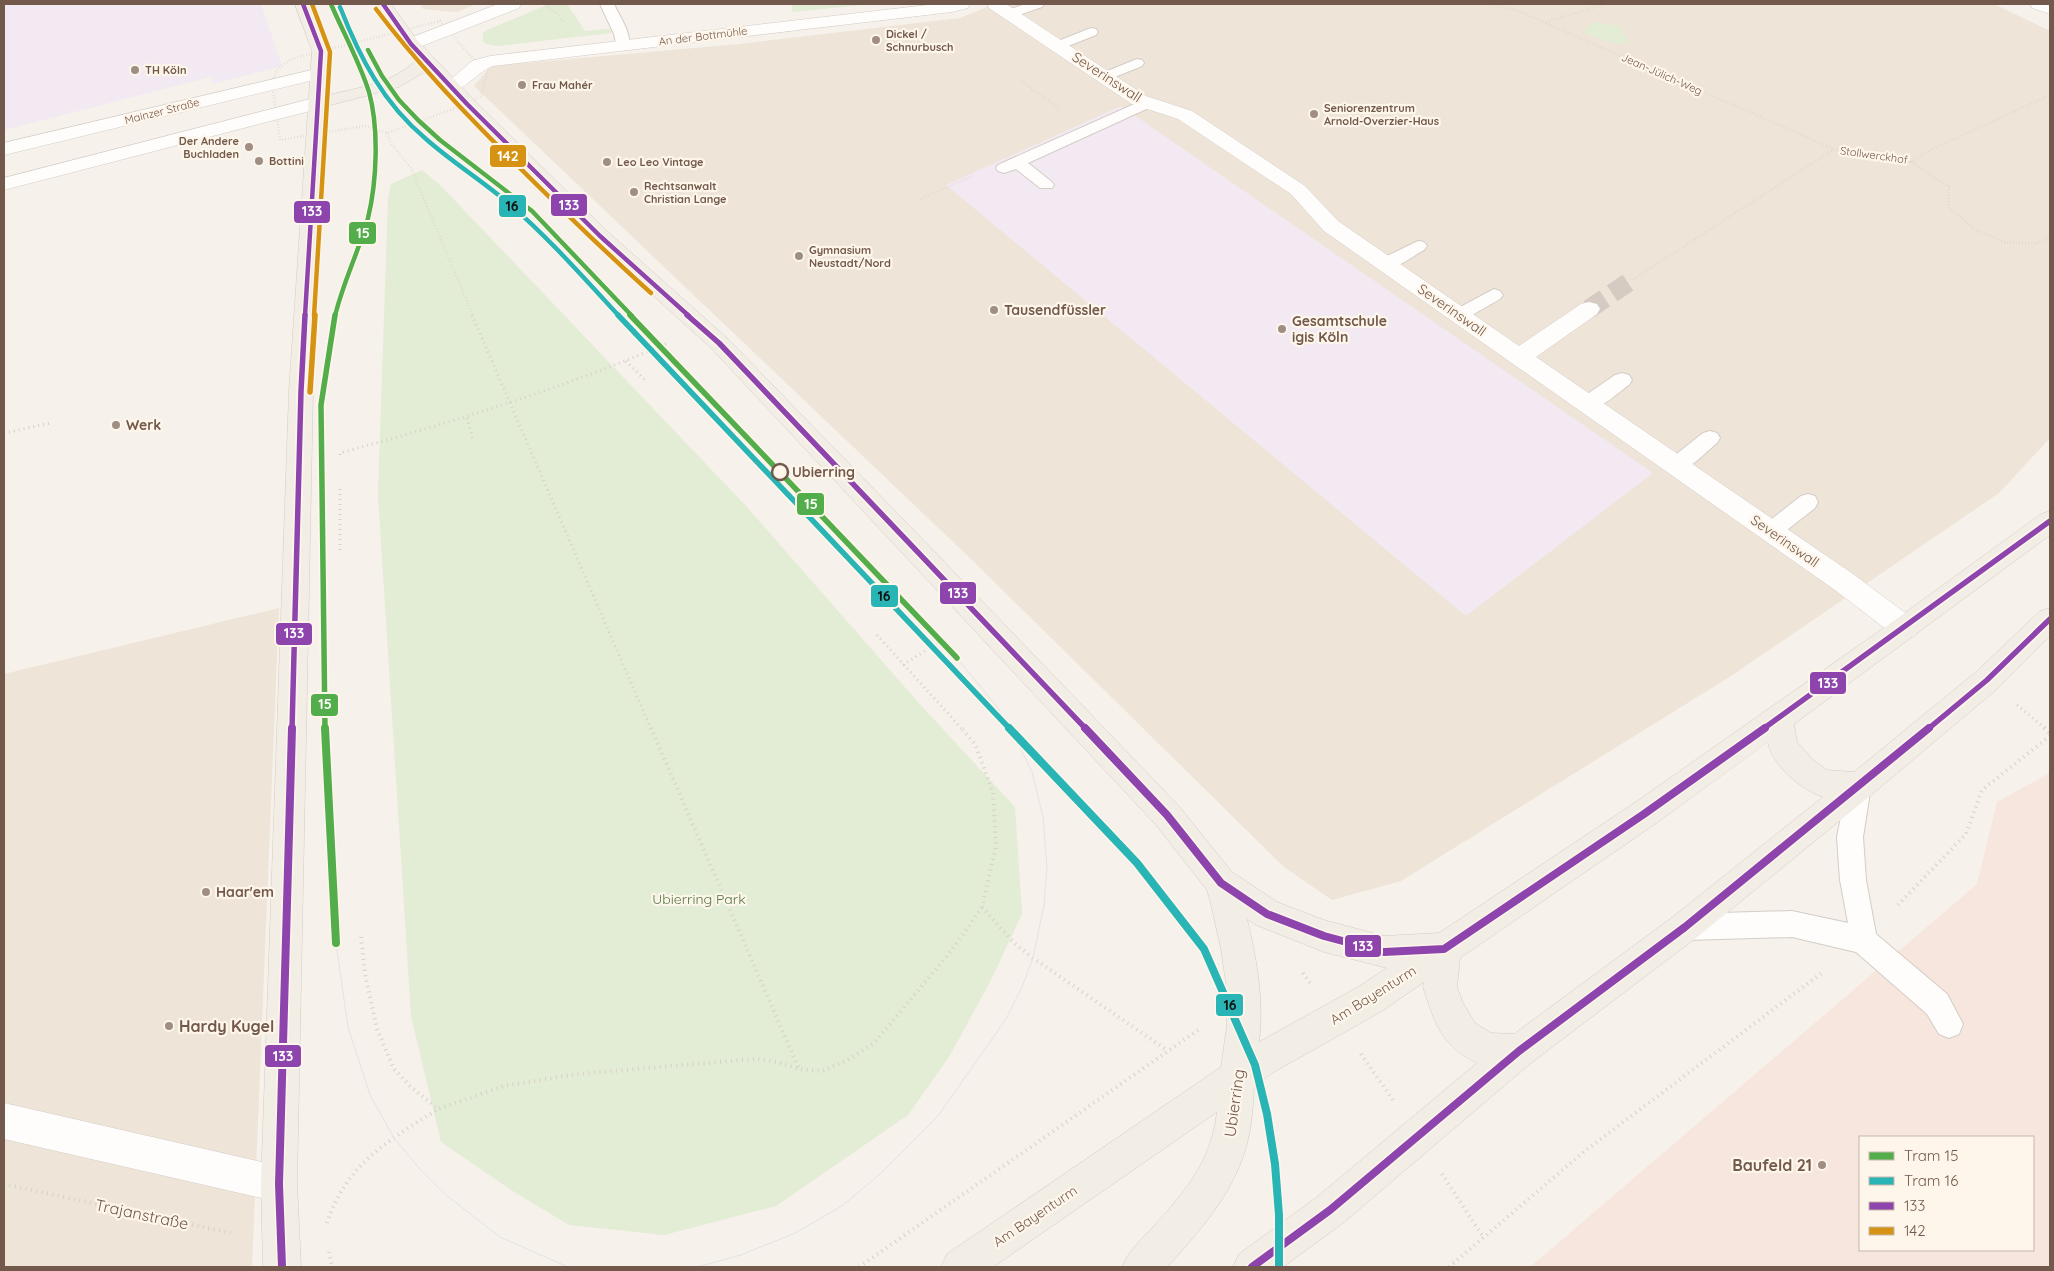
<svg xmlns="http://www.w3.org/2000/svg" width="2054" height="1271" viewBox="0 0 2054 1271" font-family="Quicksand,sans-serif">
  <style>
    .residential { fill: #efe4d8 }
    .commercial { fill: #f6e6de; fill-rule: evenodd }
    .education { fill: #f2e9f2 }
    .green { fill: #e3ecd5 }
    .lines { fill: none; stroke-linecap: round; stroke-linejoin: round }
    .street-tunnel { stroke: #d5cbc2; stroke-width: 19; stroke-dasharray: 19 9; stroke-linecap: butt }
    .lane-casing { stroke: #d3cdc6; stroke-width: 2 }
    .street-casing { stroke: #d3cdc6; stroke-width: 1 }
    .primary-casing { stroke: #d5ccc6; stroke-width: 1 }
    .path-far2 { stroke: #d7d0cb; stroke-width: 2.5; stroke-dasharray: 0.5 2.5; stroke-linecap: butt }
    .path-far1 { stroke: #d7d0cb; stroke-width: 3; stroke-dasharray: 1 4; stroke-linecap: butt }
    .path { stroke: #d7d0cb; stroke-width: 4; stroke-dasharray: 1 4.5; stroke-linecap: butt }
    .lane { fill: #fefdfc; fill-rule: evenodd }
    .street { fill: #fefdfc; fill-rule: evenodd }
    .primary { fill: #f2ede5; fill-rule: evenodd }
    .tram { stroke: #e4e2e5; stroke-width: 1 }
    .bus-1-far2-casing { stroke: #fef6eb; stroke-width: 7 }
    .bus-1-far1-casing { stroke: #fef6eb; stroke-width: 9 }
    .bus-1-casing { stroke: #fef6eb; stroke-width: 11 }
    .bus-2-far1-casing { stroke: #fef6eb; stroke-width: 7 }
    .bus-2-casing { stroke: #fef6eb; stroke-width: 9 }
    .bus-1-far2 { stroke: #8e44ad; stroke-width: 4.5 }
    .bus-1-far1 { stroke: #8e44ad; stroke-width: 5.5 }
    .bus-1 { stroke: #8e44ad; stroke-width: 8 }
    .bus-2-far1 { stroke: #d69313; stroke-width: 4.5 }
    .bus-2 { stroke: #d69313; stroke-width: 5.5 }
    .tram-1-far2-casing { stroke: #fef6eb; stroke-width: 7 }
    .tram-1-far1-casing { stroke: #fef6eb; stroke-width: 9 }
    .tram-1-casing { stroke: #fef6eb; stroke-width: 11 }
    .tram-2-far2-casing { stroke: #fef6eb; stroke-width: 7 }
    .tram-2-far1-casing { stroke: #fef6eb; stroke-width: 9 }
    .tram-2-casing { stroke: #fef6eb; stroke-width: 11 }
    .tram-1-far2 { stroke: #54ad4b; stroke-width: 4.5 }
    .tram-1-far1 { stroke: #54ad4b; stroke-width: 5.5 }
    .tram-1 { stroke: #54ad4b; stroke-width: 8 }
    .tram-2-far2 { stroke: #29b5b5; stroke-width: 4.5 }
    .tram-2-far1 { stroke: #29b5b5; stroke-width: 5.5 }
    .tram-2 { stroke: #29b5b5; stroke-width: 8 }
    .poi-dot { fill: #a18e83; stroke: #fef6eb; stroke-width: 2 }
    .stop-dot { fill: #fef6eb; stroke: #73594b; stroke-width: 2.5 }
    .labels { text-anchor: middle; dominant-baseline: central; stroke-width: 4.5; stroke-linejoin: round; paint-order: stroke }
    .far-poi-label { font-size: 11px; font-weight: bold; fill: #73594b; stroke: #fef6eb; text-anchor: start }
    .far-street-label { font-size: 11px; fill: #73594b; stroke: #fef6eb }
    .street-label { font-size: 14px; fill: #73594b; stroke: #fef6eb }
    .poi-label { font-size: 14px; font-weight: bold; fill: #73594b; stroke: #fef6eb; text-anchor: start }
    .stop-label { font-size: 14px; font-weight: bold; fill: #73594b; stroke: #fef6eb; text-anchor: start }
    .park-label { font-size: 14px; fill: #547843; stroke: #fef6eb }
    .near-poi-label { font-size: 16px; font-weight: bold; fill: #73594b; stroke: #fef6eb; text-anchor: start }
    .near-street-label { font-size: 16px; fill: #73594b; stroke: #fef6eb }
    .line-badge { stroke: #fef6eb; stroke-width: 2 }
    .badge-label { font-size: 14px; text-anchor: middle; font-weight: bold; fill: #fff }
    .pale-badge-label { font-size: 14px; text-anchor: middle; font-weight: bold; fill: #111 }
  </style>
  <rect width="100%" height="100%" fill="#f6f1ea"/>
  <!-- residential -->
  <g class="residential">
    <polygon points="420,4 477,4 456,12 423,9"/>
    <polygon points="994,4 1994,4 2050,31 2050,438 1999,493 1731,676 1401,881 1332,900 1284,867 971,559 474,86 491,66 739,44 960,18"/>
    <polygon points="279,608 252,1267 4,1267 4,674"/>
  </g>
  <!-- commercial -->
  <path class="commercial" d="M2050 773V1267H1530L1977 884 1997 802ZM1860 1137H2033V1250H1860Z"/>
  <!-- education -->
  <g class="education">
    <polygon points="4,4 261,4 282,66 213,84 211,77 4,130"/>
    <polygon points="1121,106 1653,473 1466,616 946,185"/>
  </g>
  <!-- green -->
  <g class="green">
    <polygon points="549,4 567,4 585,31 610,29 611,33 497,46 486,44 483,41 483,33 487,30"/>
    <polygon points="792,4 873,4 792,12"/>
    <path d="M1596 22 1619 26 1630 43 1616 44 1585 33C1585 27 1590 24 1596 22Z"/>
    <polygon points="422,170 441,186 746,506 917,701 1015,807 1022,914 991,980 949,1057 908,1115 776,1206 664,1235 569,1225 511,1190 441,1142 411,1016 378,494 388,199 391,184"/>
  </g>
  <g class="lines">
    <!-- street-tunnel -->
    <polyline class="street-tunnel" points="1589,309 1632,280"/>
    <!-- lane casing -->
    <g class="lane-casing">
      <g id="lane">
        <path d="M600 4H614C619 16 635 37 627 49H617L614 34Z"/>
        <polygon points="1025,4 1044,4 1042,7 1010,18 1003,14 1005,11"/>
        <polygon points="1091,28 1096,29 1098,32 1096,35 1058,50 1053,49 1051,46 1053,43"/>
        <polygon points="1137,59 1142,60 1144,63 1142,66 1105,81 1100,80 1098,77 1100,74"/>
        <polygon points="1148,98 1153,100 1156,103 1153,106 1028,163 1052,182 1054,185 1052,188 1040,188 1016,169 1004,173 998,171 996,168 998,165 1011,159"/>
        <path d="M1418 241 1424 242 1427 246 1424 250C1411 257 1394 272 1379 268L1376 264 1379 260Z"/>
        <polygon points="1494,289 1500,291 1503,295 1500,299 1465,319 1459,321 1453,319 1450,315 1453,311"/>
        <path d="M1622 373 1629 375 1632 380 1629 385C1616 394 1597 414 1580 409L1577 404 1580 399 1615 375Z"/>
        <path d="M1710 431 1717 433 1720 438 1717 443C1704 453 1686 476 1669 470L1666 465 1669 460 1703 433Z"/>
        <polygon points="1808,494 1815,496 1818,502 1815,508 1778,537 1771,539 1764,537 1760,531 1764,525 1801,496"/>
        <polygon points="1859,775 1868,778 1871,786 1863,837 1866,880 1876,934 1947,994 1963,1024 1959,1034 1949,1038 1939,1034 1927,1014 1856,952 1792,937 1685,940 1676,936 1672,927 1676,918 1685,914 1792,911 1848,923 1840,880 1837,837 1847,786 1850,778"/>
      </g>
    </g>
    <!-- street casing -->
    <g class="street-casing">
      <g id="street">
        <polygon points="498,4 521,4 519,8 417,48 411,49 405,48 402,44 405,40"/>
        <path d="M936 4H970L968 8 952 12 493 66C476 72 464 94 446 90L443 86 472 61 490 56Z"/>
        <polygon points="987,4 1006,4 1146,96 1192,111 1305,186 1338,221 1519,346 1581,304 1589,302 1597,304 1600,309 1597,314 1536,357 1853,574 1915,620 1919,628 1915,636 1905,639 1895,636 1835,590 1324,231 1291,194 1178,119 1132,104 989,8"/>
        <polygon points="2030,4 2050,4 2050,14 2032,8"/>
        <polygon points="320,68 326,69 329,73 326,77 4,155 4,143"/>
        <polygon points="318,97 325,99 327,103 325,107 4,190 4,178"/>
        <polygon points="4,1103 279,1166 292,1171 297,1184 292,1197 279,1202 4,1139"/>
      </g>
    </g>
    <!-- primary casing -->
    <g class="primary-casing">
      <path id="primary" d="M295 4H311L330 51 328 95C358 88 394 83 416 60L405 48 375 4H391L417 40 474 100 607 231 727 338 931 548 1178 805 1232 872 1277 902 1324 920 1384 936 1439 933 1633 804 1895 620 2041 514 2050 511V535L1794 724 1797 742 1813 760 1827 770 1854 772 1977 671 2040 611 2050 608V636L1997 689 1870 796 1696 938 1531 1063 1343 1223 1283 1267H1233L1239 1254 1317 1197 1477 1063C1441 1046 1435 1023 1423 987L1424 982 1382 1011 1274 1072 1254 1086C1253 1106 1252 1127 1246 1147 1233 1194 1199 1232 1167 1267H1122C1129 1250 1142 1239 1155 1225 1187 1189 1211 1161 1217 1112L993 1267H941L947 1254 1221 1067 1227 1025 1226 983 1221 949 1210 900 1207 890 1156 825 711 348 593 241 426 71 399 87 327 106 313 391 297 1184 301 1267H263L261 1184 289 391 312 51ZM1768 742C1771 765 1802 790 1823 797L1674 916 1514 1034 1491 1033 1475 1023 1463 1003 1457 987 1460 958 1655 824ZM1247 919 1256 925 1324 952 1387 968 1358 987 1259 1042C1264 1001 1257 960 1247 919Z"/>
    </g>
    <!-- path-far2 -->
    <g class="path-far2">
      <polyline points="1489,4 1516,10 1834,149"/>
      <polyline points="545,5 559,15 563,21"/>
      <polygon points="440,21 475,61 488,71 481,96 467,104 387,133 365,126 280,140 272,83 277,70 291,59"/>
      <polyline points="1546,22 1605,4"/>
      <polyline points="1022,81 1060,109"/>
      <polyline points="387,133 391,143 411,168 473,316"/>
      <polyline points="1911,162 1949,187 1948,206 1974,229 2004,242 2035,244 2050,237"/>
      <polyline points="920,199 975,175"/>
      <polyline points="1632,280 1834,149 1870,153 1911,162 1930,150 2050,95"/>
    </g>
    <!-- path-far1 -->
    <g class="path-far1">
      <polyline points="472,315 651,729"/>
      <polyline points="626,361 646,381"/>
      <polyline points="467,418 473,440"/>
      <polyline points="4,433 51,423"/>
      <path d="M340 455V453C451 423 560 389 666 344"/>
      <polyline points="340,489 340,551"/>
      <polyline points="877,635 962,729"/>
      <polyline points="903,665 945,638"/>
      <polyline points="2017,705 2046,729"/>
    </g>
    <!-- path -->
    <g class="path">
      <polyline points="651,728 799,1069"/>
      <polyline points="2044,728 2050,733"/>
      <polyline points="1898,905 1966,834 1982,790 2050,736"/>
      <polyline points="982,907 1014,943 1033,958 1168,1051"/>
      <polyline points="361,937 365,974 377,1029 394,1069 410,1086 438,1109 504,1086 577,1074 755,1059 777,1062 799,1069 822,1071 848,1060 874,1043 952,950 982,907 996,846 993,793 975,744 961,728"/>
      <polyline points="1303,973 1311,984"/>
      <polyline points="1361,1054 1393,1100"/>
      <polyline points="1442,1174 1483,1237"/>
      <polyline points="4,1184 235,1234"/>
      <path d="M327 1223C346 1164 388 1141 438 1109"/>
      <polyline points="329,1252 332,1267"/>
      <polyline points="859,1267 1201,1028"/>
      <polyline points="1449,1267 1586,1150 1823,972"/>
    </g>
    <!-- lane -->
    <use href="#lane" class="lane"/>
    <!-- street -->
    <use href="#street" class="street"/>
    <!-- primary -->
    <use href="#primary" class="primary"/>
    <!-- tram -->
    <g class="tram">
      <polyline points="336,943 348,1027 370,1095 394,1138 419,1168 446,1195 500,1237 568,1267"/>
      <polyline points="697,1267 741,1255 795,1233 842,1206 880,1174 938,1116 1006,1019 1022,987 1033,958 1044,905 1047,867 1043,817 1032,772 1009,725 997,707 957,658"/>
    </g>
    <!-- bus-1-far2 casing -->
    <g class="bus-1-far2-casing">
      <g id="bus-1-far2">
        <polyline points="303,4 321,51 305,316"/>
        <polyline points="383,4 411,44 467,104 600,236 689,316"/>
      </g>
    </g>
    <!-- bus-1-far1 casing -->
    <g class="bus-1-far1-casing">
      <g id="bus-1-far1">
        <polyline points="687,315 719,343 1086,729"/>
        <polyline points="292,729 301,391 305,315"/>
        <polyline points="1763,729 2050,521"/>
        <polyline points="1928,729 1987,680 2050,619"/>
      </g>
    </g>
    <!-- bus-1 casing -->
    <g class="bus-1-casing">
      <g id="bus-1">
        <polyline points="1085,728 1167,815 1221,883 1267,914 1324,936 1384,952 1444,949 1644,814 1765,728"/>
        <polyline points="282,1267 279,1184 292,728"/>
        <polyline points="1252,1267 1330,1210 1519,1051 1685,927 1929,728"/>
      </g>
    </g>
    <!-- bus-2-far1 casing -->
    <g class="bus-2-far1-casing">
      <g id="bus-2-far1">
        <polyline points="312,4 330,52 314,316"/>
        <path d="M376 9C416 62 461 109 508 156 555 203 602 249 651 293"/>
      </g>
    </g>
    <!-- bus-2 casing -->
    <g class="bus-2-casing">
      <polyline id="bus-2" points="310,392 315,315"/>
    </g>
    <!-- bus-1-far2 -->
    <use href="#bus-1-far2" class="bus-1-far2"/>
    <!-- bus-1-far1 -->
    <use href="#bus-1-far1" class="bus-1-far1"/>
    <!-- bus-1 -->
    <use href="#bus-1" class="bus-1"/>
    <!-- bus-2-far1 -->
    <use href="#bus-2-far1" class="bus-2-far1"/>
    <!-- bus-2 -->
    <use href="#bus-2" class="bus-2"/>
    <!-- tram-1-far2 casing -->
    <g class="tram-1-far2-casing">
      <g id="tram-1-far2">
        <path d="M331 4C343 32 360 63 369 92 379 128 377 181 368 218 359 251 343 282 335 316"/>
        <polyline points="368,50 382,76 399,100 418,120 440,140 532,211 632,316"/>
      </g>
    </g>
    <!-- tram-1-far1 casing -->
    <g class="tram-1-far1-casing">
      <g id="tram-1-far1">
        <polyline points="630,315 957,658"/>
        <polyline points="325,729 321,405 335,315"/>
      </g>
    </g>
    <!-- tram-1 casing -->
    <g class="tram-1-casing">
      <polyline id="tram-1" points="325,728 336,943"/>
    </g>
    <!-- tram-2-far2 casing -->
    <g class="tram-2-far2-casing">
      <path id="tram-2-far2" d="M340 7C360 58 383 103 426 139 452 162 481 180 507 202 548 237 583 277 619 316"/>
    </g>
    <!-- tram-2-far1 casing -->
    <g class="tram-2-far1-casing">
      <polyline id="tram-2-far1" points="618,315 1010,729"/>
    </g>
    <!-- tram-2 casing -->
    <g class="tram-2-casing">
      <polyline id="tram-2" points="1009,728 1137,863 1204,949 1255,1065 1267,1114 1275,1164 1279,1215 1279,1267"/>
    </g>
    <!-- tram-1-far2 -->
    <use href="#tram-1-far2" class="tram-1-far2"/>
    <!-- tram-1-far1 -->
    <use href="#tram-1-far1" class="tram-1-far1"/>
    <!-- tram-1 -->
    <use href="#tram-1" class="tram-1"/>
    <!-- tram-2-far2 -->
    <use href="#tram-2-far2" class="tram-2-far2"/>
    <!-- tram-2-far1 -->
    <use href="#tram-2-far1" class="tram-2-far1"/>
    <!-- tram-2 -->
    <use href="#tram-2" class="tram-2"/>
  </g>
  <!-- markers -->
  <g class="poi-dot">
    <circle cx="876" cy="40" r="5"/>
    <circle cx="135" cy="70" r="5"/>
    <circle cx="522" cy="85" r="5"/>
    <circle cx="1314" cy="114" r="5"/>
    <circle cx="249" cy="147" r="5"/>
    <circle cx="259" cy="161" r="5"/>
    <circle cx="607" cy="162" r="5"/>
    <circle cx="634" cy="192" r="5"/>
    <circle cx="799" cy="256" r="5"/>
    <circle cx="994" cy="310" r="5"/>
    <circle cx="1282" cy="329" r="5"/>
    <circle cx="116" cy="425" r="5"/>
    <circle cx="206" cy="892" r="5"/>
    <circle cx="169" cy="1026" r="5"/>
    <circle cx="1822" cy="1165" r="5"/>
  </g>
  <circle class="stop-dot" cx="780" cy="472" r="8"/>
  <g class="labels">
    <!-- far-poi labels -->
    <g class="far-poi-label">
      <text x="886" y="34">Dickel /<tspan x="886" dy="13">Schnurbusch</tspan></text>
      <text x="145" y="70">TH Köln</text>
      <text x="532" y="85">Frau Mahér</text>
      <text x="1324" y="108">Seniorenzentrum<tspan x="1324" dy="13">Arnold-Overzier-Haus</tspan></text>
      <text x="239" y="141" text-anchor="end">Der Andere<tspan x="239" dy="13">Buchladen</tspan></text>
      <text x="269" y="161">Bottini</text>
      <text x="617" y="162">Leo Leo Vintage</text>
      <text x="644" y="186">Rechtsanwalt<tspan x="644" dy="13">Christian Lange</tspan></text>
      <text x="809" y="250">Gymnasium<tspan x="809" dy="13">Neustadt/Nord</tspan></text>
    </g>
    <!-- far-street labels -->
    <g class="far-street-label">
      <text transform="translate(703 36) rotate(-7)">An der Bottmühle</text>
      <text transform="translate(1662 74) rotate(24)">Jean-Jülich-Weg</text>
      <text transform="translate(162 111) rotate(-14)">Mainzer Straße</text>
      <text transform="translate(1874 155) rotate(8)">Stollwerckhof</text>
    </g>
    <!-- street labels -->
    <g class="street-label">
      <text transform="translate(1107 77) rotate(33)">Severinswall</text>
      <text transform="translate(1452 310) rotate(35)">Severinswall</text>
      <text transform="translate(1785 541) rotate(35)">Severinswall</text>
      <text transform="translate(1373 995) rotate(-32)">Am Bayenturm</text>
      <text transform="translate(1035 1216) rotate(-34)">Am Bayenturm</text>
    </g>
    <!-- poi labels -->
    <g class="poi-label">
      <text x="1004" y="310">Tausendfüssler</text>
      <text x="1292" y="321">Gesamtschule<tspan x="1292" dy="16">igis Köln</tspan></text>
      <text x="126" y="425">Werk</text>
      <text x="216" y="892">Haar'em</text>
    </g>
    <!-- stop labels -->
    <g class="stop-label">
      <text x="792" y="472">Ubierring</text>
    </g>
    <!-- park labels -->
    <g class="park-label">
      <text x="699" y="899">Ubierring Park</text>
    </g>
    <!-- near-poi labels -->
    <g class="near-poi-label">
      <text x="179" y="1026">Hardy Kugel</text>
      <text x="1812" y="1165" text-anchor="end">Baufeld 21</text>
    </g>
    <!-- near-street labels -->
    <g class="near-street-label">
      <text transform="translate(1234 1103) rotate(-82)">Ubierring</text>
      <text transform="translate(142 1214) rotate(12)">Trajanstraße</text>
    </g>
  </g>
  <g class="line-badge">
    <rect x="489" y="144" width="38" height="24" rx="5" fill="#d69313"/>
    <rect x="550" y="193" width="38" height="24" rx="5" fill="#8e44ad"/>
    <rect x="498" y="194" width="29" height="24" rx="5" fill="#29b5b5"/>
    <rect x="293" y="200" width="38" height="24" rx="5" fill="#8e44ad"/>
    <rect x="348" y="221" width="29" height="24" rx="5" fill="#54ad4b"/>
    <rect x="796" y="492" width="29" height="24" rx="5" fill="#54ad4b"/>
    <rect x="939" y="581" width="38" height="24" rx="5" fill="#8e44ad"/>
    <rect x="870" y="584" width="29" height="24" rx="5" fill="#29b5b5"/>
    <rect x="275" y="622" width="38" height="24" rx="5" fill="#8e44ad"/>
    <rect x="1809" y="671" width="38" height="24" rx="5" fill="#8e44ad"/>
    <rect x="310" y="693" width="29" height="24" rx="5" fill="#54ad4b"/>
    <rect x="1344" y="934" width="38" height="24" rx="5" fill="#8e44ad"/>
    <rect x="1215" y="993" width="29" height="24" rx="5" fill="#29b5b5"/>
    <rect x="264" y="1044" width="38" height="24" rx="5" fill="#8e44ad"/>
  </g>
  <g class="badge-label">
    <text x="508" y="161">142</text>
    <text x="569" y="210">133</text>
    <text x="312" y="216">133</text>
    <text x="363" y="238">15</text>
    <text x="811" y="509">15</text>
    <text x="958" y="598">133</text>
    <text x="294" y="638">133</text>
    <text x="1828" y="688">133</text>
    <text x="325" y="709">15</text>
    <text x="1363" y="951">133</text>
    <text x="283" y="1061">133</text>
  </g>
  <g class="pale-badge-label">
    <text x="512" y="211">16</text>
    <text x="884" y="601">16</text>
    <text x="1230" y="1010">16</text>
  </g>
  <!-- border -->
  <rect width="2054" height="1271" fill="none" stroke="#73594b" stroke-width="10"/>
  <!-- legend -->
  <rect x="1859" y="1136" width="175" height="115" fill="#fef6eb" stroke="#c6b7ab"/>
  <rect x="1869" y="1152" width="25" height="8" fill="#54ad4b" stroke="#c6b7ab"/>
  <text x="1904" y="1161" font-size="15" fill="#73594b">Tram 15</text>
  <rect x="1869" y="1177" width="25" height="8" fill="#29b5b5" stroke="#c6b7ab"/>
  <text x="1904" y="1186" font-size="15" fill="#73594b">Tram 16</text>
  <rect x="1869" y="1202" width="25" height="8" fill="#8e44ad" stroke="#c6b7ab"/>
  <text x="1904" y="1211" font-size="15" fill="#73594b">133</text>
  <rect x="1869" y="1227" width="25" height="8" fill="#d69313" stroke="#c6b7ab"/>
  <text x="1904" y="1236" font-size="15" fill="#73594b">142</text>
</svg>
